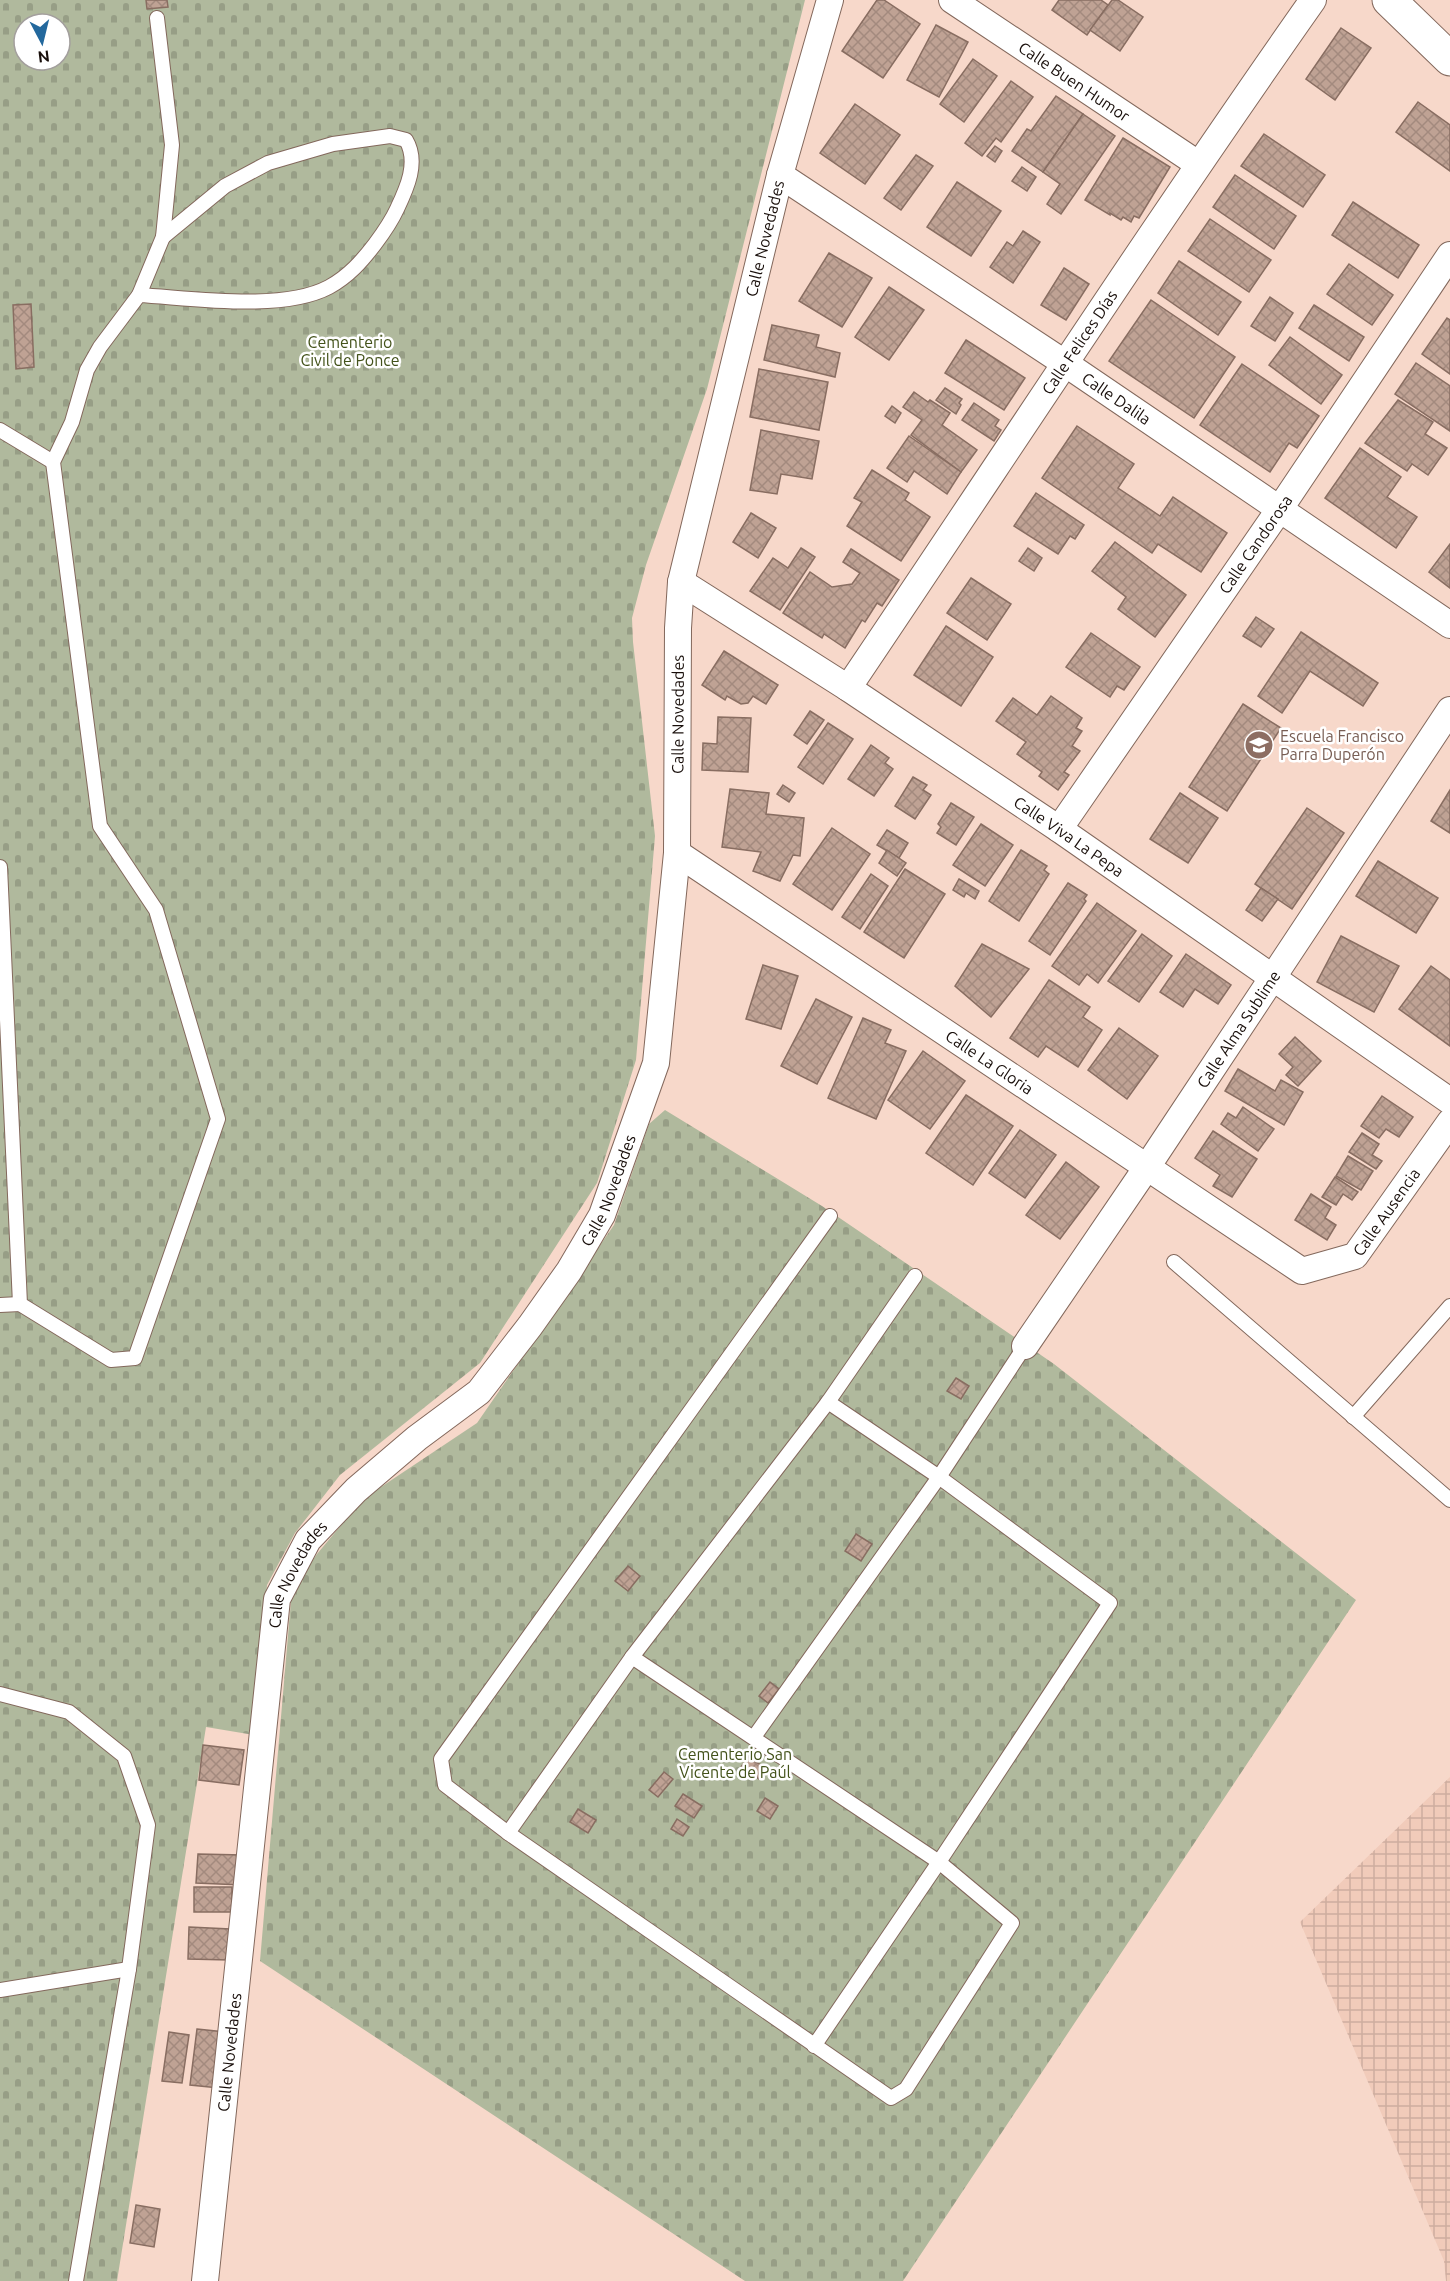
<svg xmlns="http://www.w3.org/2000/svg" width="1450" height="2281" viewBox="0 0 1450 2281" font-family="Ubuntu,sans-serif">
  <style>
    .industrial { fill: url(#industrial-grid) }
    .cemetery { fill: url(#cemetery-stones); fill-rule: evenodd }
    .building { fill: url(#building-cross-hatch); stroke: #886d61; stroke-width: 1.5 }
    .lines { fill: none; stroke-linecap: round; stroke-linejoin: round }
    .lane-casing { stroke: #83685c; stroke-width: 16 }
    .street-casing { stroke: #83685c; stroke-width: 28 }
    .primary-casing { stroke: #83685c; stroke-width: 35 }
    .lane { stroke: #fff; stroke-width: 14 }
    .street { stroke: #fff; stroke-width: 26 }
    .primary { stroke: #fff; stroke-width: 33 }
    .labels { text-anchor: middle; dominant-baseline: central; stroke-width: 5; stroke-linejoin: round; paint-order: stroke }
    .street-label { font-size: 16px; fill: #180e0a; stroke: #fff }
    .park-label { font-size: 16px; fill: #43521a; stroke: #fff }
    .education-label { font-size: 16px; fill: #785e54; stroke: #fff; text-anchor: start }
  </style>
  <defs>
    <pattern id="industrial-grid" width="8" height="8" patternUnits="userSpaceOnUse" patternTransform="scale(1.5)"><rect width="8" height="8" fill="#f1cbba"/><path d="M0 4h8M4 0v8" fill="none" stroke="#cead9f"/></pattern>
    <pattern id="cemetery-stones" width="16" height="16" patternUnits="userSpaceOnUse" patternTransform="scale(1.5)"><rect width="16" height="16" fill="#b0b99d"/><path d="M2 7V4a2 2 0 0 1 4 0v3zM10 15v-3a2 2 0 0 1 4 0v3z" fill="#979e86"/></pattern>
    <pattern id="building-cross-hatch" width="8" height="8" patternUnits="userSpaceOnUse" patternTransform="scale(1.5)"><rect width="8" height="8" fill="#bfa294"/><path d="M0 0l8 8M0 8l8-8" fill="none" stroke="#a38a7e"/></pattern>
  </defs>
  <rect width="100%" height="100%" fill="#f7d8ca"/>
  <!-- industrial -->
  <polygon class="industrial" points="1450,1777 1450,2281 1446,2281 1444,2261 1300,1922"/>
  <!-- cemetery -->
  <g class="cemetery">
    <path d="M0 0H805L707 389 646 565 632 618 633 642 655 836 636 1060 597 1183 480 1363 340 1475 295 1533 267 1585 254 1735 206 1727 117 2281H0ZM24 24H60V60H24Z"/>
    <polygon points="665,1110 822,1206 1054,1364 1356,1600 903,2281 745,2281 260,1961 292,1589 317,1554 363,1499 477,1423 614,1225 649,1124"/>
  </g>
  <!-- building -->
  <g class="building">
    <polygon points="146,0 167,0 168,7 147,9"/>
    <polygon points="877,0 884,0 920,24 883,78 842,51"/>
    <polygon points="1059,0 1101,0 1108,5 1087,35 1052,10"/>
    <polygon points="1112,0 1118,0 1143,17 1120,51 1090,30"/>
    <polygon points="936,25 968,42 939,97 907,80"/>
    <polygon points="1341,28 1371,48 1335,100 1306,79"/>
    <polygon points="973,59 997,76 964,122 940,104"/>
    <polygon points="1011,81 1033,97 1001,142 996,138 982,156 965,143"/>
    <polygon points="1056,96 1083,114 1043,172 1012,151 1027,129 1031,131"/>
    <polygon points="1418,102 1450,125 1450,171 1396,132"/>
    <polygon points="855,104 900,135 865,184 820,153"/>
    <polygon points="1083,114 1115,136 1061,214 1047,204 1060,184 1043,172"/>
    <polygon points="1264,134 1325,175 1303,207 1241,166"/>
    <polygon points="1123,138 1170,167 1139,218 1134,216 1131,222 1123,217 1121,220 1110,213 1110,215 1085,200"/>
    <polygon points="995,146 1002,151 995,162 987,156"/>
    <polygon points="916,155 933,166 901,210 884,198"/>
    <polygon points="1022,167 1036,177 1027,191 1012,181"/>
    <polygon points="1235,175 1296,216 1274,249 1213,207"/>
    <polygon points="957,182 1001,211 971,256 927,227"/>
    <polygon points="1353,202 1419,245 1398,278 1332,235"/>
    <polygon points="1210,219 1271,260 1249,292 1188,251"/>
    <polygon points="1023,231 1040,242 1013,283 990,267 1007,242 1013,246"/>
    <polygon points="829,253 872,278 842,327 799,301"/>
    <polygon points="1179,261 1241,302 1218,335 1158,293"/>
    <polygon points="1349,264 1393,295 1372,325 1327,294"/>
    <polygon points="1064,268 1089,284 1066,320 1041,305"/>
    <polygon points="889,287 924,310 889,360 855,337"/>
    <polygon points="1270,297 1293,313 1275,341 1251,326"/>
    <polygon points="1151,300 1235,357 1194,418 1109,361"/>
    <polygon points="31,304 34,367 16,369 13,305"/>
    <polygon points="1314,305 1364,337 1349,361 1299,328"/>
    <polygon points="1447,318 1450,320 1450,374 1422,354"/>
    <polygon points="772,325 819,335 816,347 840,353 835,377 764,360"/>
    <polygon points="1290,337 1342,375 1321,404 1269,365"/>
    <polygon points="966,340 1025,378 1004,410 945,373"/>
    <polygon points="1416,363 1450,386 1450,431 1395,394"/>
    <polygon points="1242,364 1319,416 1297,448 1289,443 1270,472 1200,425"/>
    <polygon points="759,369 828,382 819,430 750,417"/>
    <polygon points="945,388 962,399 959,403 961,405 956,414 936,400"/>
    <polygon points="914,392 928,402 930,400 950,413 942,425 977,450 961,472 911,435 922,420 903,407"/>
    <polygon points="1398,400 1433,422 1425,434 1447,448 1428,475 1412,464 1407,471 1365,443"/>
    <polygon points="974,403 999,420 995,426 1001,430 994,441 962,420"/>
    <polygon points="892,406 901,413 895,423 885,416"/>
    <polygon points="1077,426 1134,464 1118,488 1160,516 1173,497 1227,533 1201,572 1158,544 1152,553 1042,478"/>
    <polygon points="761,430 819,441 812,479 781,474 777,494 750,490"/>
    <polygon points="909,436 961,472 947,494 914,471 907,482 887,468"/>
    <polygon points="1360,448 1401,477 1387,497 1417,517 1396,548 1325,498"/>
    <polygon points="872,470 909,493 905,500 930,517 901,561 847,526 862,502 854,498"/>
    <polygon points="1036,493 1084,525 1075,539 1070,536 1058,554 1014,526"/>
    <polygon points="751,513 776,528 758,558 733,542"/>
    <polygon points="1115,542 1186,595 1155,637 1118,609 1126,597 1092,571"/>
    <polygon points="1450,544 1450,588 1429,572"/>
    <polygon points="801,548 815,557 780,610 750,591 773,558 788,568"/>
    <polygon points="1028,548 1042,558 1034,571 1019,561"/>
    <polygon points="851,549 899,580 882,606 877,603 865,622 862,620 845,648 824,634 822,638 783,613 810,572 832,587 852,584 860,573 843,562"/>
    <polygon points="971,578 1011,604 987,640 947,613"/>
    <polygon points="1256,617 1274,629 1261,647 1243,636"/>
    <polygon points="946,626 993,657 961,706 914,675"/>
    <polygon points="1301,632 1378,683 1363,706 1310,671 1282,713 1258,696"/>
    <polygon points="1091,633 1140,667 1124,690 1117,686 1110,697 1066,667"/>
    <polygon points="724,651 778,685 766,704 753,696 748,703 741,704 727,696 725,700 702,685"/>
    <polygon points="1051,696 1082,718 1076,728 1082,731 1072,746 1080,751 1064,772 1069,775 1058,790 1039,776 1042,772 1017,754 1026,742 996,721 1013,698 1037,715"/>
    <polygon points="1243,704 1281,728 1227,811 1189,787"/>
    <polygon points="810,711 824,720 807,744 794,735"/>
    <polygon points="718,717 751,718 748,772 702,770 703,743 717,744"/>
    <polygon points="828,723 853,739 823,784 798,767"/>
    <polygon points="871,745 889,758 885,763 893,769 874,796 848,779"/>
    <polygon points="913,777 927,785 923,790 931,795 915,819 895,806"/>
    <polygon points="783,785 795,793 789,802 777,794"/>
    <polygon points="730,789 769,793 766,814 804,818 800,856 793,855 780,881 753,871 761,852 722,847"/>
    <polygon points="1450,790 1450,833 1431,821"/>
    <polygon points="1180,793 1218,818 1188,863 1150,839"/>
    <polygon points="951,803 974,817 956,845 937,833 941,827 938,824"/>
    <polygon points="1307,808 1344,833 1292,909 1255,884"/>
    <polygon points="981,824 1013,845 985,886 953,865"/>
    <polygon points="832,828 870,854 832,910 793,884"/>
    <polygon points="887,830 908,843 899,858 877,845"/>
    <polygon points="887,850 906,863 897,876 879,863"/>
    <polygon points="1021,850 1047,866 1044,870 1049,874 1019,921 989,901"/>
    <polygon points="1378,861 1438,898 1416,933 1356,896"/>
    <polygon points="905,869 945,894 904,958 864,932"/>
    <polygon points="871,874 888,886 860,929 842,917"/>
    <polygon points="959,879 979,891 975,899 966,893 964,897 953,890"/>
    <polygon points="1068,883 1087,895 1084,899 1086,901 1050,955 1029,941"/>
    <polygon points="1261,888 1278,899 1262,921 1246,910"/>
    <polygon points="1097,903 1136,931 1098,983 1087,974 1079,985 1052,966"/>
    <polygon points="1142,934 1172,956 1139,1002 1108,981"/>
    <polygon points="1341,936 1399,966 1374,1012 1317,982"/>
    <polygon points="982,944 1029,969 991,1017 955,986"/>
    <polygon points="1186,954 1231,985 1218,1004 1195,989 1183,1007 1160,992"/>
    <polygon points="763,965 798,976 781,1029 746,1019"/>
    <polygon points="1431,966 1450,980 1450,1046 1399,1009"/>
    <polygon points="1049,980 1090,1007 1083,1017 1102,1030 1078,1067 1046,1046 1038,1057 1010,1038"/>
    <polygon points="816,999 852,1017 817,1084 781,1066"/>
    <polygon points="863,1018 891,1030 885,1043 906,1051 876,1119 828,1098"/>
    <polygon points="1119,1028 1158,1056 1127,1099 1088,1070"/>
    <polygon points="1295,1037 1321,1061 1298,1086 1286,1075 1293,1067 1279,1054"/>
    <polygon points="923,1051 965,1081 930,1129 888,1100"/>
    <polygon points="1238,1069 1275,1091 1281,1080 1303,1092 1284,1125 1225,1091"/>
    <polygon points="966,1095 1013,1126 973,1185 926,1153"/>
    <polygon points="1382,1096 1413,1117 1399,1137 1386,1129 1379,1138 1361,1126"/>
    <polygon points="1243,1107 1274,1129 1258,1151 1221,1124 1228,1113 1236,1118"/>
    <polygon points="1020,1130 1056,1155 1025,1198 989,1173"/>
    <polygon points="1213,1131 1257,1159 1232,1197 1213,1186 1220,1175 1195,1158"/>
    <polygon points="1362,1133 1379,1144 1372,1155 1382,1161 1376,1169 1349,1152"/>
    <polygon points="1348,1156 1373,1171 1361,1190 1336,1176"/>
    <polygon points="1066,1162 1099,1187 1060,1239 1026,1215"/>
    <polygon points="1335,1177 1358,1192 1352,1200 1343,1194 1336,1205 1322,1197"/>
    <polygon points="1311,1194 1331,1207 1325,1218 1336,1225 1327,1240 1295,1220"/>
    <polygon points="956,1378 969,1386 961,1399 947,1391"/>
    <polygon points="856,1534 872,1544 861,1561 845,1551"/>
    <polygon points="628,1566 640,1576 628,1591 615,1581"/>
    <polygon points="770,1682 779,1689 768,1703 759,1696"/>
    <polygon points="203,1745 244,1750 239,1785 199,1780"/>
    <polygon points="748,1757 766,1768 759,1779 741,1767"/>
    <polygon points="664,1772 673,1779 658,1797 649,1790"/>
    <polygon points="683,1794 702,1806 694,1818 675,1806"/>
    <polygon points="765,1798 778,1806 770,1819 757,1811"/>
    <polygon points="578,1809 596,1820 588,1833 570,1822"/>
    <polygon points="677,1819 689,1827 683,1836 671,1829"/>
    <polygon points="198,1854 243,1855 242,1885 196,1883"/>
    <rect x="194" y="1887" width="38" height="25"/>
    <polygon points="189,1927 230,1929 229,1960 188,1959"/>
    <polygon points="197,2029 225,2032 219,2088 190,2085"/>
    <polygon points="169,2032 189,2035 182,2083 162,2081"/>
    <polygon points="136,2205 160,2209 154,2247 130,2243"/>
  </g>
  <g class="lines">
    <!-- lane casing -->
    <g class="lane-casing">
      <g id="lane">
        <polyline points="139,295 163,237 172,145 157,18"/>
        <polyline points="0,430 53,462"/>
        <path d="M0 867 20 1304 111 1360 135 1358 218 1119 156 910 100 826 53 462 72 422 87 370 100 347 139 295C192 298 282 312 329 287 349 276 362 261 375 244 384 232 391 222 397 209 407 188 419 162 406 140L390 136 333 144 268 163 225 186 163 237"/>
        <polyline points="1174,1262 1450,1500"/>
        <polyline points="0,1305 20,1304"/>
        <polyline points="1353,1417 1450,1306"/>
        <polyline points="632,1657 939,1862 1012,1923 906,2089 891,2098 508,1833 445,1785 441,1759 830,1216"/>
        <polyline points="0,1694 69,1712 124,1756 148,1825 129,1969 76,2281"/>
        <polyline points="754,1737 939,1477 1025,1346"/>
        <polyline points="508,1833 632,1657 828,1402 915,1276"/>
        <polyline points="0,1990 129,1969"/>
        <polyline points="814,2046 939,1862 1110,1603 939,1477 828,1402"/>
      </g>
    </g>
    <!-- street casing -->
    <g class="street-casing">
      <g id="street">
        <path id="s1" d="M952 0 1198 164"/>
        <path id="s2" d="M780 175 1066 364 1450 625"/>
        <path id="s3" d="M681 582 848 688 1059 829 1450 1101"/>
        <path id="s4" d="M848 688C1003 458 1154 226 1313 0"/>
        <path id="s5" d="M1059 829 1279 510 1450 255"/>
        <path id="s6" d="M677 853 1302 1271 1355 1256 1450 1122"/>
        <path id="s7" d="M1025 1346 1147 1167 1450 710"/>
        <path id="s8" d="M205 2281 277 1599 308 1540 356 1490 417 1438 479 1392 530 1326 569 1271 602 1215 656 1063 677 853 678 628 681 582 780 175 830 0"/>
      </g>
    </g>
    <!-- primary casing -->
    <g class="primary-casing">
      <polyline id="primary" points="1389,0 1450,59"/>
    </g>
    <!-- lane -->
    <use href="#lane" class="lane"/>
    <!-- street -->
    <use href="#street" class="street"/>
    <!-- primary -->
    <use href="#primary" class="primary"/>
  </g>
  <!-- icons -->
  <defs>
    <g id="school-disc" transform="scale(1.5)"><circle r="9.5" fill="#8d6e63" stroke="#fff"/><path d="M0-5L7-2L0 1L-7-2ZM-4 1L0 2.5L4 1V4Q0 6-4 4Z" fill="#fff"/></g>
  </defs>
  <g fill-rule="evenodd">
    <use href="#school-disc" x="1259" y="745"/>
  </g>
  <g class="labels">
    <!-- street labels -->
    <g class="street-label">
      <text stroke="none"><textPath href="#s1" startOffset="147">Calle Buen Humor</textPath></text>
      <text stroke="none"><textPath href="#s8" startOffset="2192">Calle Novedades</textPath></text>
      <text stroke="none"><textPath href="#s4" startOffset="416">Calle Felices Días</textPath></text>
      <text stroke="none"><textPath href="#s2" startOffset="404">Calle Dalila</textPath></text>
      <text stroke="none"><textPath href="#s5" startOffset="346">Calle Candorosa</textPath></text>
      <text stroke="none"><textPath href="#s8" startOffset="1706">Calle Novedades</textPath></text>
      <text stroke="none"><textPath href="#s3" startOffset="464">Calle Viva La Pepa</textPath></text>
      <text stroke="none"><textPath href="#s7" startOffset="382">Calle Alma Sublime</textPath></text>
      <text stroke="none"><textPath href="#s6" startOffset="376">Calle La Gloria</textPath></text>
      <text stroke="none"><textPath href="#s8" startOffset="1220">Calle Novedades</textPath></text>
      <text stroke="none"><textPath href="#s6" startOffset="861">Calle Ausencia</textPath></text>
      <text stroke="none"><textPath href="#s8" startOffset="716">Calle Novedades</textPath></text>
      <text stroke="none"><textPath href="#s8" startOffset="230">Calle Novedades</textPath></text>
    </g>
    <!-- park labels -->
    <g class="park-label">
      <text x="350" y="342">Cementerio<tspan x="350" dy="18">Civil de Ponce</tspan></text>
      <text x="735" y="1754">Cementerio San<tspan x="735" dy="18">Vicente de Paúl</tspan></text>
    </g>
    <!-- education labels -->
    <g class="education-label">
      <text x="1280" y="736">Escuela Francisco<tspan x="1280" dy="18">Parra Duperón</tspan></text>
    </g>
  </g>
  <!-- north arrow -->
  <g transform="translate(42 42) rotate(173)"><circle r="28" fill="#ffffff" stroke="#a39f9d" stroke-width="1.5"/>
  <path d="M0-4.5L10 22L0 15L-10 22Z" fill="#23689d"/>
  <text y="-9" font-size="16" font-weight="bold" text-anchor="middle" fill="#180e0a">N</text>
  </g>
</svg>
